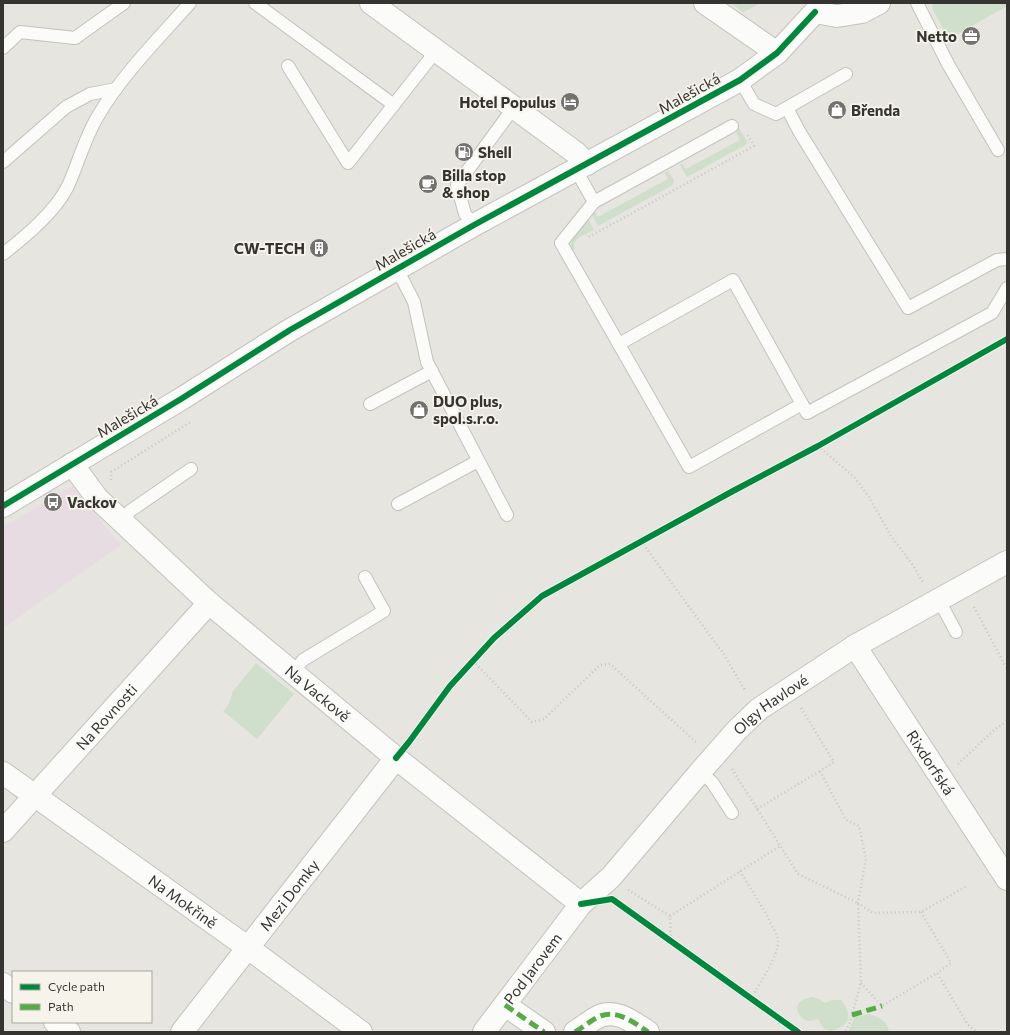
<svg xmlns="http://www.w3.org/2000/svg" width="1010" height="1035" viewBox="0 0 1010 1035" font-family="Commissioner,sans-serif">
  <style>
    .commercial { fill: #e8dce3 }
    .green { fill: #cfdfcb }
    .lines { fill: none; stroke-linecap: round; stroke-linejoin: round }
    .lane-casing { stroke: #c3c2be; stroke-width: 14 }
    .street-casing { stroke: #c3c2be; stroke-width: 24 }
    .secondary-casing { stroke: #c3c2be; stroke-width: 24 }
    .path { stroke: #c7c6c5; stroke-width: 2.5; stroke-dasharray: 1 3; stroke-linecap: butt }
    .lane { stroke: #fbfbfa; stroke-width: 12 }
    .street { stroke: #fbfbfa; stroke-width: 22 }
    .secondary { stroke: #fbfbfa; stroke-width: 22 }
    .quiet { stroke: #55ac45; stroke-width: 5; stroke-dasharray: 10 5; stroke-linecap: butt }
    .cycleway-casing { stroke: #f6f3ea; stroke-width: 8 }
    .cycleway { stroke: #00873e; stroke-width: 6 }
    .labels { text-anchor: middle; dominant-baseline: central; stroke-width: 3.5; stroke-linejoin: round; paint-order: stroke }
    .poi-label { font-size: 15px; font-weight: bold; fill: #363431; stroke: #f6f3ea; text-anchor: start }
    .street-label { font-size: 15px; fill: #363431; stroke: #f6f3ea }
  </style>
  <rect width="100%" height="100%" fill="#e6e5e0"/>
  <!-- commercial -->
  <polygon class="commercial" points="72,486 121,545 3,628 3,527"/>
  <!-- green -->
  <g class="green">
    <polygon points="731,3 759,3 759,4 743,12"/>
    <polygon points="932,3 1007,3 1007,6 949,39 933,10"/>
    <polygon points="736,126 738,126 747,142 747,144 687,177 680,165 682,164 686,169 740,140 733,127"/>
    <polygon points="668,171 674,180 673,185 598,226 592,214 595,212 598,217 668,179 665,173"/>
    <path d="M588 219 594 230C586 234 570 239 575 249L572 251C568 240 580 227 588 219Z"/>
    <polygon points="256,663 294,694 257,739 223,711 228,706 233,691"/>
    <path d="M812 997 819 999 825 1003 832 1000H841C854 1016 849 1026 831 1031L823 1028 818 1019C815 1020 811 1021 808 1021 800 1019 793 1008 800 1002 803 999 808 998 812 997Z"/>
    <path d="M869 1014C878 1017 888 1021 889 1032H848L855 1017Z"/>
  </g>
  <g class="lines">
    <!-- lane casing -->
    <g class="lane-casing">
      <g id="lane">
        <polyline points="255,3 394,105"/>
        <polyline points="917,3 948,64 998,150"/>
        <polyline points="3,48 20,32 75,38 124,3"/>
        <polyline points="288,66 348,163 436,51"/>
        <polyline points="740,80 754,104 776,114 846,74"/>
        <polyline points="787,108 799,131 908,308 997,260 1007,259"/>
        <polyline points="3,162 66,107 90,94 116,89"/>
        <polyline points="576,170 594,202 732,126"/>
        <polyline points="594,202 561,243 689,467 802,404"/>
        <polyline points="474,225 465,214 457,185 514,107"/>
        <path d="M3 254C26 236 55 212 68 186 78 164 85 137 98 116 121 76 159 38 190 3"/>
        <polyline points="397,269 414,302 427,362 507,515"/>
        <polyline points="619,344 733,280 807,413 992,313 1007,288"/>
        <polyline points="370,404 432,371"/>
        <polyline points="398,504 478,461"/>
        <polyline points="123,522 130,511 191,469"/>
        <polyline points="939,600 956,632"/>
        <polyline points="293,672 303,660 384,611 365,577"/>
        <polyline points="700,772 712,782 732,813"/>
      </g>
    </g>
    <!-- street casing -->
    <g class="street-casing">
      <g id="street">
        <polyline points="371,3 576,153 587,164"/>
        <polyline points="705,3 777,53"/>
        <path id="s1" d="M72 464 97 498 209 603 396 758 581 904"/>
        <path id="s2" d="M855 646 1007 879"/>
        <path id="s3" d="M3 773 247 947 361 1032"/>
        <path id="s4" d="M3 831 209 603"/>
        <polyline points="3,984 13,992"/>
        <polyline points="505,1005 544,1032"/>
        <polyline points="55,1022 69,1032"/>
        <path id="s5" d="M182 1032 396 758"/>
        <path id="s6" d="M484 1032 581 904 611 877 700 772 737 730 759 709 855 646 1007 562"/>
        <path d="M575 1032C582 1028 589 1022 596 1018 615 1007 633 1022 648 1032"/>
      </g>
    </g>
    <!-- secondary casing -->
    <g class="secondary-casing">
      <g id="secondary">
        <polyline points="815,12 837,16 862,12 879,3"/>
        <polyline points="3,506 181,399 290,330 474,225 740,80 777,53 815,12"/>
      </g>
    </g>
    <!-- path -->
    <g class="path">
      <polyline points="589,237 754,146 747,134"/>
      <polyline points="818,446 854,477 869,497 891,536 912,564 924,584"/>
      <polyline points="111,480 111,472 192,421"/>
      <polyline points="641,541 725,656 746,692"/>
      <polyline points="974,607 1007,669"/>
      <polyline points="473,661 532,722 544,719 600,665 610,664 698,744"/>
      <polyline points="801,708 834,762 820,771 846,820 859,826 866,859 858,903 873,913 921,912 967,886"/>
      <polyline points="958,764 994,730 1007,721"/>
      <polyline points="732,769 798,874 858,903 861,982 850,1022 845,1032"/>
      <polyline points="757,809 820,771"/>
      <path d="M740 871 768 917C770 924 778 935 778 940 779 956 759 984 751 998"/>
      <polyline points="628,890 670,916 671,942"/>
      <polyline points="921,912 951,963 937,973"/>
      <polyline points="670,916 780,846"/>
      <polyline points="861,983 882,1006 937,973 968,1025 977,1032"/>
    </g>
    <!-- lane -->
    <use href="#lane" class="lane"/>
    <!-- street -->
    <use href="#street" class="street"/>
    <!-- secondary -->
    <use href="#secondary" class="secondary"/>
    <!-- quiet -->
    <g class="quiet">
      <polyline points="505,1005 544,1032"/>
      <polyline points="852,1015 882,1006"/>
      <path d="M575 1032C582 1028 589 1022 596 1018 615 1007 633 1022 648 1032"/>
    </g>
    <!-- cycleway casing -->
    <g class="cycleway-casing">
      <g id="cycleway">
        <polyline points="3,506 181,399 290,330 474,225 740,80 777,53 815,12"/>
        <polyline points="396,758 409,742 450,686 494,638 542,596 733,491 818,446 1007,339"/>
        <polyline points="581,904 612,899 798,1032"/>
      </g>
    </g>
    <!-- cycleway -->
    <use href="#cycleway" class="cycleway"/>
  </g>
  <!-- icons -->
  <defs>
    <g id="office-disc" transform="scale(1)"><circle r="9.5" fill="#74726e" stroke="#f6f3ea"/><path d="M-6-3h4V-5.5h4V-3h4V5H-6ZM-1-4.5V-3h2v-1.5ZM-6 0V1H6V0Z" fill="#fff"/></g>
    <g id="hotel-disc" transform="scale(1)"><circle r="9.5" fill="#74726e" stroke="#f6f3ea"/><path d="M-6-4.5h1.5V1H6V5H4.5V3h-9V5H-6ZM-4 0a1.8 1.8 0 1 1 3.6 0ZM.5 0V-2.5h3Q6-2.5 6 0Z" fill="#fff"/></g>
    <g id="shop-disc" transform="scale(1)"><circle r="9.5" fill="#74726e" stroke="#f6f3ea"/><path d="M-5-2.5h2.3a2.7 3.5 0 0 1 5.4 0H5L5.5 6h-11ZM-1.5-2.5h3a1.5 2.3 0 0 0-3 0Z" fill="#fff"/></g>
    <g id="fuel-disc" transform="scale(1)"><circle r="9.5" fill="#74726e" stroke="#f6f3ea"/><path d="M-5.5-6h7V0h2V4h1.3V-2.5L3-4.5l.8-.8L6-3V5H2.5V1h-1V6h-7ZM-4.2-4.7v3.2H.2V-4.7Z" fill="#fff"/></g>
    <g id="cafe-disc" transform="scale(1)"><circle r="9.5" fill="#74726e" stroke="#f6f3ea"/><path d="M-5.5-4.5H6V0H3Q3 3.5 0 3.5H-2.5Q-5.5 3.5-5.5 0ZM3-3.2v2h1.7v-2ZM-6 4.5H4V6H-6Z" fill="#fff"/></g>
    <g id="building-disc" transform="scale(1)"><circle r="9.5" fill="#74726e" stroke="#f6f3ea"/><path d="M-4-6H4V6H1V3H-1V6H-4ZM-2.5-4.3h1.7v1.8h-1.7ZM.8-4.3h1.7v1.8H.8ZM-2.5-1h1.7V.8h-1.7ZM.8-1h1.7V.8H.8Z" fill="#fff"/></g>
    <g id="bus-disc" transform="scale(1)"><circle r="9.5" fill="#74726e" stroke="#f6f3ea"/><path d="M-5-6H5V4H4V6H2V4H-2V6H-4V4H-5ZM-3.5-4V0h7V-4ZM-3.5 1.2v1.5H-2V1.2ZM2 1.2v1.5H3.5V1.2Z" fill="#fff"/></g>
  </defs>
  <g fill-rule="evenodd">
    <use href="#office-disc" x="971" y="36"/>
    <use href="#hotel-disc" x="570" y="102"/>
    <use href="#shop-disc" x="837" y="110"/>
    <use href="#fuel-disc" x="464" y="152"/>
    <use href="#cafe-disc" x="428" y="184"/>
    <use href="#building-disc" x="319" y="248"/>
    <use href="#shop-disc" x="419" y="410"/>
    <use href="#bus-disc" x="53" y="502"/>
  </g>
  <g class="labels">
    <!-- poi labels -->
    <g class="poi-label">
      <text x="957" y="36" text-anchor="end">Netto</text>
      <text x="556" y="102" text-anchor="end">Hotel Populus</text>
      <text x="851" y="110">Břenda</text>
      <text x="478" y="152">Shell</text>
      <text x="442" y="175">Billa stop<tspan x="442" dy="17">&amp; shop</tspan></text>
      <text x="305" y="248" text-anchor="end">CW-TECH</text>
      <text x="433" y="401">DUO plus,<tspan x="433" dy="17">spol.s.r.o.</tspan></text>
      <text x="67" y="502">Vackov</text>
    </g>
    <!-- street labels -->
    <g class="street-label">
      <text transform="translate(689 93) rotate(-29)">Malešická</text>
      <text transform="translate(405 249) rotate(-30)">Malešická</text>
      <text transform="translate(127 416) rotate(-31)">Malešická</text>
      <text stroke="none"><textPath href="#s1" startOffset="337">Na Vackově</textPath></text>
      <text stroke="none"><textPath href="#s6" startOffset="437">Olgy Havlové</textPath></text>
      <text stroke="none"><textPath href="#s4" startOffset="154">Na Rovnosti</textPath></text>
      <text stroke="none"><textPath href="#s2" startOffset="139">Rixdorfská</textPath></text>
      <text stroke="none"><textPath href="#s5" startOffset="174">Mezi Domky</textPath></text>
      <text stroke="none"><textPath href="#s3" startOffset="221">Na Mokřině</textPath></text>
      <text stroke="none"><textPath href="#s6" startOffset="80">Pod Jarovem</textPath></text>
    </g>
  </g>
  <!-- border -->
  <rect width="1010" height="1035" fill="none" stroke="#363431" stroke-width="8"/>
  <!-- legend -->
  <rect x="12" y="971" width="140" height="52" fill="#f6f3ea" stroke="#a9a7a0"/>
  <rect x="20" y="984" width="20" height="6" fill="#00873e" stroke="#a9a7a0"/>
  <text x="48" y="991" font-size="12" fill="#363431">Cycle path</text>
  <rect x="20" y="1004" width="20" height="6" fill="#55ac45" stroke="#a9a7a0"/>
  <text x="48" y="1011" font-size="12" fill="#363431">Path</text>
</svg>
